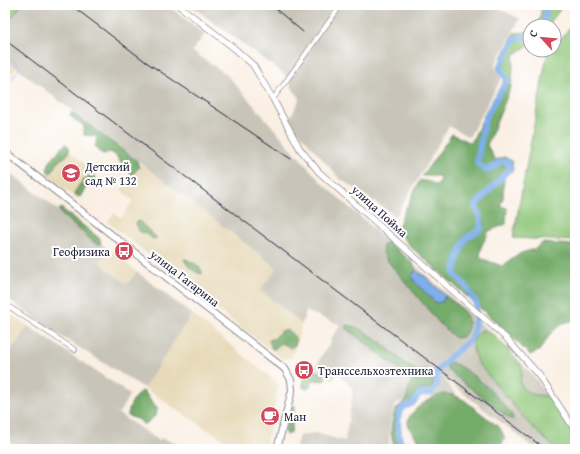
<svg xmlns="http://www.w3.org/2000/svg" width="580" height="454" viewBox="0 0 580 454" font-family="'Gentium Book Plus',serif">
  <style>
    .built { fill: #e7daba }
    .industrial { fill: #c8c4b8 }
    .green { fill: #90c679; stroke: #59745a }
    .forest { fill: #74ab69; stroke: #4b6652 }
    .water { fill: #7fafea; stroke: #506892 }
    .lines { fill: none; stroke-linecap: round; stroke-linejoin: round }
    .stream { stroke: #7fafea; stroke-width: 1 }
    .river { stroke: #7fafea; stroke-width: 6 }
    .street-casing { stroke: #8e888f; stroke-width: 5.5 }
    .secondary-casing { stroke: #8e888f; stroke-width: 7 }
    .primary-casing { stroke: #8e888f; stroke-width: 8 }
    .street { stroke: #fff; stroke-width: 4 }
    .secondary { stroke: #fff; stroke-width: 5.5 }
    .primary { stroke: #fff; stroke-width: 6 }
    .rail { stroke: #22223b; stroke-width: 1 }
    .labels { text-anchor: middle; dominant-baseline: central; stroke-width: 4; stroke-linejoin: round; paint-order: stroke }
    .poi-label { font-size: 12px; fill: #22223b; stroke: #fff; text-anchor: start }
    .street-label { font-size: 12px; fill: #22223b; stroke: #fff }
  </style>
  <rect width="100%" height="100%" fill="#fff"/>
  <filter id="ink" filterUnits="userSpaceOnUse"><feTurbulence type="fractalNoise" baseFrequency=".025" numOctaves="2"/><feDisplacementMap in="SourceGraphic" scale="8" xChannelSelector="R" yChannelSelector="G"/><feConvolveMatrix kernelMatrix="1 2 1 2 8 2 1 2 1" color-interpolation-filters="sRGB"/></filter>
  <filter id="wash" filterUnits="userSpaceOnUse"><feTurbulence type="fractalNoise" baseFrequency=".012" numOctaves="4" result="noise"/><feDisplacementMap in="SourceGraphic" scale="16" xChannelSelector="R" yChannelSelector="G"/><feGaussianBlur stdDeviation="0.9" result="paint"/><feColorMatrix in="noise" values="0 0 0 0 0 0 0 0 0 0 0 0 0 0 0 0 0 1.4 0 .05"/><feComposite in="paint" operator="in"/></filter>
  <g filter="url(#wash)">
    <rect width="100%" height="100%" fill="#faefe3"/>
    <!-- built -->
    <g class="built">
      <polygon points="5,59 16,68 5,83"/>
      <polygon points="66,149 97,173 77,199 45,174 60,153"/>
      <polygon points="141,164 277,268 260,290 302,324 292,358 283,359 200,297 199,288 154,255 150,256 107,222 114,213 121,218 133,201 121,190"/>
      <polygon points="108,249 137,272 127,284 105,268 100,261"/>
      <polygon points="5,311 28,326 5,359"/>
      <polygon points="192,314 279,384 265,449 237,449 144,388"/>
    </g>
    <!-- industrial -->
    <g class="industrial">
      <polygon points="5,5 167,5 205,34 192,51 226,74 321,182 508,348 535,378 575,434 575,449 535,449 443,377 467,411 460,419 427,394 412,380 404,400 396,404 391,417 389,438 391,449 295,449 299,436 316,433 345,441 353,391 351,386 338,373 333,380 316,367 321,356 332,341 330,340 341,325 306,311 302,324 260,290 277,268 5,59"/>
      <polygon points="190,5 496,5 496,7 520,19 495,65 496,69 502,77 469,137 449,126 396,216 339,178 291,123 290,119 300,98 294,91 285,75"/>
      <polygon points="12,174 108,249 100,261 105,268 127,284 137,272 192,314 144,388 62,337 5,297 5,185"/>
      <polygon points="28,326 130,394 119,413 114,411 160,441 161,438 192,449 18,449 9,442 6,444 5,444 5,359"/>
    </g>
    <!-- green -->
    <g class="green">
      <polygon points="5,5 21,5 9,22 5,21"/>
      <polygon points="542,5 563,5 548,26 533,26 540,19"/>
      <polygon points="575,21 575,241 513,238 547,55 551,50 554,50 554,47"/>
      <polygon points="530,28 530,44 514,55 511,87 503,84 504,78 497,68 514,33 526,32"/>
      <path d="M482 330H485L495 336 520 364 522 370 520 383 524 390 535 395 547 396 555 404 575 438V449H556L529 424 478 363C472 351 469 339 482 330Z"/>
    </g>
    <!-- forest -->
    <g class="forest">
      <polygon points="503,84 511,87 487,145 495,160 504,157 512,161 513,170 504,176 503,198 500,206 507,208 506,224 489,231 481,247 480,258 502,266 521,253 535,249 542,243 575,245 575,320 563,323 551,333 539,351 530,355 505,330 411,247 397,231 402,216 420,180 430,182 435,185 440,183 439,176 422,176 452,134 471,143 486,112"/>
      <path d="M71 113H73L137 161 139 167 132 175 129 172 132 167C128 163 126 162 121 163 117 158 116 153 108 152L105 154 101 153 95 146 97 139 96 136 84 135V126L70 116Z"/>
      <path d="M66 144 69 147C70 158 63 156 58 162 55 167 55 170 50 173L47 170C48 161 59 150 66 144Z"/>
      <path d="M92 175 95 177 94 180 88 184 80 197 74 194C78 186 83 178 92 175Z"/>
      <polygon points="61,208 100,239 101,244 96,244 62,215 59,210"/>
      <polygon points="137,221 139,221 157,238 153,239 147,234 139,231 136,223"/>
      <path d="M385 243H389L413 263 416 271 413 273C420 285 426 295 436 303L445 299V296C459 306 478 319 463 337L455 338 441 325 387 260C383 253 380 249 385 243Z"/>
      <path d="M184 259H186L197 265 202 271V274C194 273 187 266 184 259Z"/>
      <path d="M346 325C366 326 395 355 411 368L418 371 425 369C434 374 437 379 431 388L419 391C416 395 413 400 409 403 403 408 398 409 396 417 394 426 401 437 396 445L393 444 391 432 393 416 397 408 405 401 412 379 346 328Z"/>
      <path d="M284 330C291 331 296 336 296 344L291 348 282 343C277 344 277 350 272 349L269 340 271 339H274L280 332Z"/>
      <path d="M448 362C457 362 480 380 487 387 496 395 504 405 512 415L513 419H510L455 376 448 370 447 365Z"/>
      <path d="M315 370 324 373 326 378 324 381 313 380 309 388 306 389 303 387C302 380 308 373 315 370Z"/>
      <path d="M143 391C149 396 150 403 157 408V412L154 417 144 425 138 419 128 416C128 408 135 393 143 391Z"/>
      <path d="M443 394 454 395 464 400 500 428 505 438 502 444 498 449H420C421 440 412 435 409 427 402 413 432 397 443 394Z"/>
      <path d="M295 405 291 433 287 435C282 429 287 424 290 417 291 414 291 410 292 407Z"/>
    </g>
    <!-- water -->
    <polygon class="water" points="416,271 427,278 445,296 442,302 436,303 414,281 412,276"/>
    <g class="lines">
      <!-- stream -->
      <polyline class="stream" points="5,54 19,65 19,69 5,88"/>
      <!-- river -->
      <g class="river">
        <polyline points="540,26 545,23 546,5"/>
        <path d="M403 449C399 440 395 416 402 408 405 406 408 406 411 404 415 402 417 397 419 394L431 393 437 385V372L450 357 471 339 476 319V303L465 285 454 274 459 254 466 238 481 229 480 216 475 206 510 168 508 162 501 161 487 171 477 163 485 118 507 80 500 68 515 38 530 37"/>
      </g>
    </g>
  </g>
  <g filter="url(#ink)">
    <g class="lines">
      <!-- street casing -->
      <g class="street-casing">
        <g id="street">
          <polyline points="273,99 341,5"/>
          <polyline points="5,304 75,350"/>
        </g>
      </g>
      <!-- secondary casing -->
      <g class="secondary-casing">
        <polyline id="secondary" points="178,5 234,48 253,65 273,99 300,149 319,172 506,338 539,375 575,430"/>
      </g>
      <!-- primary casing -->
      <g class="primary-casing">
        <polyline id="primary" points="5,152 285,369 291,380 292,390 277,449"/>
      </g>
      <!-- street -->
      <use href="#street" class="street"/>
      <!-- secondary -->
      <use href="#secondary" class="secondary"/>
      <!-- primary -->
      <use href="#primary" class="primary"/>
      <!-- rail -->
      <g class="rail">
        <polyline points="71,5 146,62 291,159"/>
        <polyline points="271,5 303,32"/>
        <polyline points="5,40 545,449"/>
      </g>
    </g>
  </g>
  <!-- icons -->
  <defs>
    <g id="school-disc" transform="scale(1)"><circle r="9.5" fill="#d1495b" stroke="#fff"/><path d="M0-5L7-2L0 1L-7-2ZM-4 1L0 2.5L4 1V4Q0 6-4 4Z" fill="#fff"/></g>
    <g id="bus-disc" transform="scale(1)"><circle r="9.5" fill="#d1495b" stroke="#fff"/><path d="M-5-6H5V4H4V6H2V4H-2V6H-4V4H-5ZM-3.5-4V0h7V-4ZM-3.5 1.2v1.5H-2V1.2ZM2 1.2v1.5H3.5V1.2Z" fill="#fff"/></g>
    <g id="cafe-disc" transform="scale(1)"><circle r="9.5" fill="#d1495b" stroke="#fff"/><path d="M-5.5-4.5H6V0H3Q3 3.5 0 3.5H-2.5Q-5.5 3.5-5.5 0ZM3-3.2v2h1.7v-2ZM-6 4.5H4V6H-6Z" fill="#fff"/></g>
  </defs>
  <g fill-rule="evenodd">
    <use href="#school-disc" x="71" y="173"/>
    <use href="#bus-disc" x="124" y="251"/>
    <use href="#bus-disc" x="304" y="370"/>
    <use href="#cafe-disc" x="270" y="416"/>
  </g>
  <g class="labels">
    <!-- poi labels -->
    <g class="poi-label">
      <text x="85" y="166">Детский<tspan x="85" dy="14">сад № 132</tspan></text>
      <text x="110" y="251" text-anchor="end">Геофизика</text>
      <text x="318" y="370">Транссельхозтехника</text>
      <text x="284" y="416">Ман</text>
    </g>
    <!-- street labels -->
    <g class="street-label">
      <text transform="translate(380 211) rotate(42)">улица Пойма</text>
      <text transform="translate(185 278) rotate(38)">улица Гагарина</text>
    </g>
  </g>
  <!-- margin -->
  <rect width="580" height="454" fill="none" stroke="#fff" stroke-width="20"/>
  <!-- north arrow -->
  <g transform="translate(542 38) rotate(297)"><circle r="19" fill="#ffffff" stroke="#a7a7b1"/>
  <path d="M0-3L7 15L0 10L-7 15Z" fill="#d1495b"/>
  <text y="-6" font-size="11" font-weight="bold" text-anchor="middle" fill="#22223b">С</text>
  </g>
</svg>
